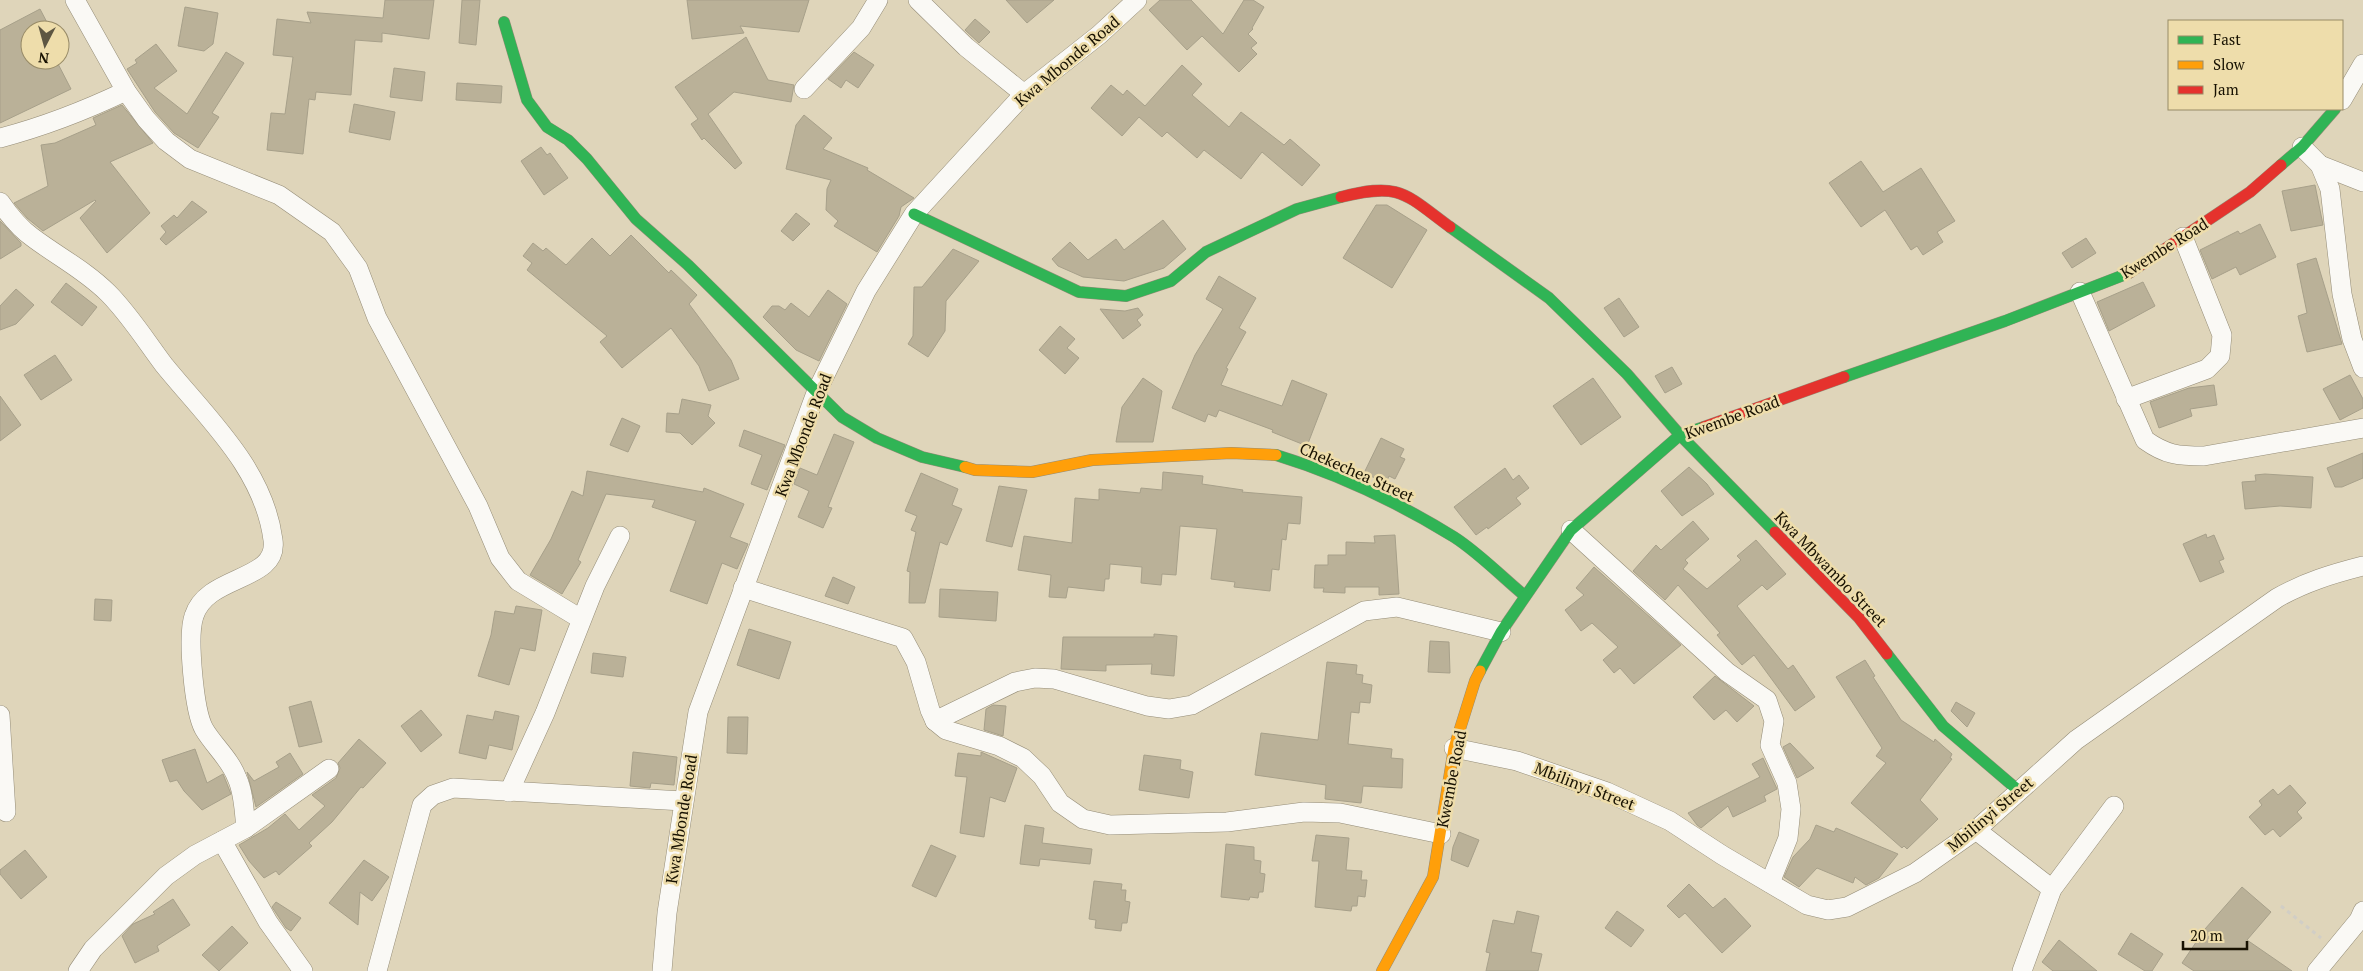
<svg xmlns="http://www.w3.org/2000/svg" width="2363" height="971" viewBox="0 0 2363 971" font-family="'PT Serif',serif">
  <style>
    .building { fill: #bab198; stroke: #a7a08a }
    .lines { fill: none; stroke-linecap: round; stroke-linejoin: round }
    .street-casing { stroke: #948c77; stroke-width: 20 }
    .fast-casing { stroke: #948c77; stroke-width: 12 }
    .slow-casing { stroke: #948c77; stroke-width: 12 }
    .jam-casing { stroke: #948c77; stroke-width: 12 }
    .path { stroke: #d1cec6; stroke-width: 3; stroke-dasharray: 4 4; stroke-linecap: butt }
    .street { stroke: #faf9f5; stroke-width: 19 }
    .fast { stroke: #30b455; stroke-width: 11 }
    .slow { stroke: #ff9f0a; stroke-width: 11 }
    .jam { stroke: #e5322d; stroke-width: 11 }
    .labels { text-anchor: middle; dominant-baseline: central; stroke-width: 5; stroke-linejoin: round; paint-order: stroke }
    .street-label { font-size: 16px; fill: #171101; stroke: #eeddab }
  </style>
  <rect width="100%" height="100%" fill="#dfd5ba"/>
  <!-- building -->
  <g class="building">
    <polygon points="385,0 434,0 429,39 382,33 382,42 355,40 351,95 316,92 315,100 309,99 303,154 267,150 271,113 285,114 293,57 273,55 277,19 311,23 307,12 383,18"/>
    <polygon points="462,0 480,0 476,45 459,43"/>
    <polygon points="687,0 809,0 799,32 740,26 744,33 692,39"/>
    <polygon points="1006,0 1054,0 1027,23"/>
    <polygon points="1160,0 1191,0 1223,34 1244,0 1253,0 1264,7 1252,28 1253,29 1248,34 1257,43 1251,48 1257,54 1239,72 1202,36 1187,50 1149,10"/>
    <polygon points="185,7 218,13 213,44 204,51 178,46"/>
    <polygon points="40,9 51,30 30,30 30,60 56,60 71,89 0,123 0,30"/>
    <polygon points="975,19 990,32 979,43 965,30"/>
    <polygon points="746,37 768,80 794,85 791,102 734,92 708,114 742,163 735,169 704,138 702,140 691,124 698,119 675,87"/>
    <polygon points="156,44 177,71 154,88 187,114 226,52 244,63 212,113 219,117 198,148 174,133 155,112 127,69 137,63 135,60"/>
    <polygon points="854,52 874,65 858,88 846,80 841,88 828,79"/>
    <polygon points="1182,65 1202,84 1192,95 1229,127 1241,112 1284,145 1290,139 1320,165 1302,186 1262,152 1241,179 1204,150 1197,158 1167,132 1162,137 1139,117 1122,136 1091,108 1111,85 1123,95 1127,90 1145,106"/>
    <polygon points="394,68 425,72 422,101 390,97"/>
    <polygon points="457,83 502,86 501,103 456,100"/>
    <polygon points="354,104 395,112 390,140 349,132"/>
    <polygon points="122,105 153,143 110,162 150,213 107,253 80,218 96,201 95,200 43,231 27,218 14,203 48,186 41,145 55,143 96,125 93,118"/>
    <polygon points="804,115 832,138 823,149 868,168 867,170 914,198 901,207 899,216 877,252 834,226 838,221 826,210 827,189 831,180 786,169 796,125"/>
    <polygon points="541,147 547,155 550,153 568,178 544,195 521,161"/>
    <polygon points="1861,161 1883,192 1921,168 1955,221 1937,232 1943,242 1923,255 1917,246 1911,250 1885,210 1861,227 1829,183"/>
    <polygon points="2315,185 2323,225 2291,231 2282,191"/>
    <polygon points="192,201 207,212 166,245 160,239 166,232 161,226 174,215 177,218"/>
    <polygon points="1376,205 1387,205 1427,230 1392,288 1343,258"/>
    <polygon points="796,213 810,224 793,241 781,231"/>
    <polygon points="1163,220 1186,249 1164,268 1124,281 1083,277 1058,266 1052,259 1070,242 1088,260 1116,239 1124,250"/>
    <polygon points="0,221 21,243 21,246 0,259"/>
    <polygon points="2260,224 2276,257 2240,275 2236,267 2212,279 2200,250 2238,231 2240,234"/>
    <polygon points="631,235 669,273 671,270 697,295 689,304 731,360 739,379 709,391 699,366 671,328 622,368 600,342 607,336 527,270 532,263 523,256 533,243 543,251 546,248 566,265 592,238 610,256"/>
    <polygon points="2086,238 2096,253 2072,268 2062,253"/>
    <polygon points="953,249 979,261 946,301 945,331 928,357 908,344 913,336 914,287 922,287"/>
    <polygon points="2316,258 2342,344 2307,352 2298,316 2307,313 2297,264"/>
    <polygon points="1219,276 1256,298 1239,328 1246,332 1226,368 1228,369 1221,385 1282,406 1292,380 1327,394 1307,446 1272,432 1273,430 1219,410 1216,417 1208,414 1205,422 1172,408 1195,355 1223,309 1206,299"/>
    <polygon points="2143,282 2155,306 2109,331 2097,302"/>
    <polygon points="66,283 97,307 82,326 51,302"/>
    <polygon points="16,289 34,305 16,324 0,330 0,306"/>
    <polygon points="828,290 847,304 819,361 796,350 763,317 772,306 779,306 785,310 791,303 809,317"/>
    <polygon points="1619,298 1639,327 1624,337 1604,308"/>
    <polygon points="1138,308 1143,315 1137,320 1141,325 1123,339 1100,309 1125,311"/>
    <polygon points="1060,326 1075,339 1067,348 1079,358 1065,374 1039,350"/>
    <polygon points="55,355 72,380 41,400 24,375"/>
    <polygon points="1672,367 1682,384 1665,393 1655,376"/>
    <polygon points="2350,375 2363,399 2363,408 2340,420 2323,389"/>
    <polygon points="1143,378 1162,391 1153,442 1116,442 1122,407"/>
    <polygon points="1593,378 1621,417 1581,445 1553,406"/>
    <polygon points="2214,385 2217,405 2190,409 2192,416 2159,428 2150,402 2189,388"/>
    <polygon points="0,396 21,425 0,441"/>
    <polygon points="682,399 711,405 708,416 715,423 692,445 680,433 666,432 667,413 679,414"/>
    <polygon points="622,418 640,426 628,452 610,445"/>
    <polygon points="744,430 785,445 767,490 751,484 762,455 739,446"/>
    <polygon points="834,434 854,442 828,507 832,508 823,528 798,517 809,491 794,484 800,468 817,475"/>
    <polygon points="1381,438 1404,449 1400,457 1405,459 1395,479 1389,476 1386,483 1364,473"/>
    <polygon points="2363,453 2363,478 2342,487 2335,487 2327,468"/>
    <polygon points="1689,467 1707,484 1714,494 1682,516 1661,491"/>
    <polygon points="1505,468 1513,480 1519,475 1529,488 1516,498 1521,504 1488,529 1487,527 1476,535 1454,507"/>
    <polygon points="587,471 703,492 704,488 744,504 730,537 748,544 737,569 722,563 707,604 670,591 696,521 652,507 655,500 606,494 578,560 581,562 562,594 530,575 551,539 572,491 583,496"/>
    <polygon points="1163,472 1203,476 1202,484 1243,490 1242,492 1302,497 1300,524 1288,523 1286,540 1282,539 1279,570 1272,569 1270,591 1234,587 1235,582 1211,579 1217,529 1180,526 1176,575 1162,574 1161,585 1141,583 1142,567 1110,564 1109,579 1105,579 1104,591 1068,587 1066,598 1049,597 1051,575 1018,570 1024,536 1072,543 1075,498 1099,500 1099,489 1140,493 1141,488 1162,490"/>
    <polygon points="921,473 958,489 952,505 962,509 947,545 940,542 925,603 909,603 910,572 907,571 916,532 911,530 917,516 905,511"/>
    <polygon points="2265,474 2313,477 2311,508 2280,506 2245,509 2242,482 2256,481 2255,475"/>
    <polygon points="999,486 1027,490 1012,547 986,541"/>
    <polygon points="1693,521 1709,539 1685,560 1688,563 1683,569 1707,589 1741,560 1737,556 1756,540 1786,574 1767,590 1762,585 1737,606 1788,669 1793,665 1815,697 1795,711 1754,655 1742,665 1717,635 1720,633 1678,585 1665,600 1633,571 1656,545 1661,550"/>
    <polygon points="2206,534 2207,538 2214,535 2224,559 2219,561 2224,572 2200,582 2183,544"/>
    <polygon points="1395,535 1399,594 1379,595 1379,587 1345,587 1345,593 1323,592 1324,588 1314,588 1315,565 1328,565 1328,555 1346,555 1346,542 1375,543 1374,536"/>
    <polygon points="1594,567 1681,645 1634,684 1620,668 1614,673 1603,660 1618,647 1592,623 1581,631 1565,610 1584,595 1576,588"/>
    <polygon points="833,577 855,587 848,604 825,596"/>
    <polygon points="940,589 998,592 996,621 939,617"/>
    <polygon points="95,599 112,600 111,621 94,620"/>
    <polygon points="516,606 542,610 535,651 520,648 509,685 478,676 491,635 495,611 514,614"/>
    <polygon points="749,629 791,642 779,679 737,665"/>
    <polygon points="1154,634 1177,636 1174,676 1151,674 1152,664 1106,665 1106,671 1061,669 1063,637 1154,637"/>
    <polygon points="1430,641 1449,642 1450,673 1428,672"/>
    <polygon points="593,653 626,657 623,677 591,673"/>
    <polygon points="1865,660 1875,676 1873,677 1901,720 1934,742 1935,739 1952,754 1950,758 1952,759 1920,800 1938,819 1907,849 1904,846 1902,848 1851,803 1886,763 1876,756 1882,748 1836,677"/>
    <polygon points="1327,662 1357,665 1356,674 1363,675 1362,683 1372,685 1370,703 1360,702 1359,713 1351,712 1348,744 1392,749 1391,758 1403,759 1402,788 1363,786 1361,803 1325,799 1326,785 1255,775 1261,733 1318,740"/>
    <polygon points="1715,676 1754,706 1737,722 1726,710 1714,720 1693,697"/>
    <polygon points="311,701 322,742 299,747 289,707"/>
    <polygon points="1956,702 1975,713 1967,727 1951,711"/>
    <polygon points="993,705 1006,706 1003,736 984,730 986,709"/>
    <polygon points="421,710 442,735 421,752 401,726"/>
    <polygon points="495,711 519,716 512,750 489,745 486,759 459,753 467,715 493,720"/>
    <polygon points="728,717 748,717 747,754 727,753"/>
    <polygon points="359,739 386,763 363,788 361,787 332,822 309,843 312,846 279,875 276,871 264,878 249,861 239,845 268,828 285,814 299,830 325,806 312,795 336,778 340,768 338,763"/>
    <polygon points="1790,743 1814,768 1797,778 1783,747"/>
    <polygon points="195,749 207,783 223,774 231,794 202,810 184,791 177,780 170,782 162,760"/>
    <polygon points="633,752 677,757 674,785 651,783 650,788 630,786"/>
    <polygon points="981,752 1017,768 1005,802 990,797 984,837 960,833 967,777 955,776 958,753 981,756"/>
    <polygon points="290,753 303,774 256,807 247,772 254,781 279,767 276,762"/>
    <polygon points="1144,755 1181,760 1180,769 1193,772 1189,798 1139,790"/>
    <polygon points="1763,758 1777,789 1764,796 1766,801 1733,817 1728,806 1701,828 1697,825 1688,813 1760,777 1752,764"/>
    <polygon points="2290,785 2306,803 2297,812 2302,818 2280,837 2273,829 2265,835 2249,817 2262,805 2259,801 2273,789 2278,795"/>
    <polygon points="1025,825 1044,828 1042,843 1092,849 1090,864 1040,859 1039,866 1020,864"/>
    <polygon points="1816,825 1834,832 1836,828 1898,854 1879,878 1866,885 1855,877 1853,883 1817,868 1799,887 1784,877 1793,857 1810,839"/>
    <polygon points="1459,832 1479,840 1468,867 1451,860 1453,847"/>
    <polygon points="1316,835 1349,838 1346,870 1362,871 1361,880 1367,880 1365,897 1358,896 1357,906 1352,906 1351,911 1315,907 1319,861 1312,861"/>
    <polygon points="1226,844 1254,847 1254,860 1261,861 1260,873 1265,874 1263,892 1259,892 1258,898 1250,897 1249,900 1221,897"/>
    <polygon points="931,845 956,856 936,897 912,886"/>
    <polygon points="25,850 47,877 21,899 0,874 0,870"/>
    <polygon points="364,860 389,877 372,901 360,892 358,925 329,903"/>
    <polygon points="1094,881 1122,884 1121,890 1126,890 1125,901 1130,902 1127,923 1122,923 1121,931 1095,928 1096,920 1089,919"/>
    <polygon points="1689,884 1713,908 1725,898 1751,926 1722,953 1685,913 1679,918 1667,906"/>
    <polygon points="2242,887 2271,912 2247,940 2292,971 2194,971 2182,963 2205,929"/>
    <polygon points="173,899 190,925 157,946 159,951 135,963 122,936 133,924 155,914 153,912"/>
    <polygon points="276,902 301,918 291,931 286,928 272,907"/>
    <polygon points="1517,911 1539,916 1531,952 1542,954 1538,971 1486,971 1490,953 1486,952 1493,920 1514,924"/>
    <polygon points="1617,911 1644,930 1631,947 1605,928"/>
    <polygon points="232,926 248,943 219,971 202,955"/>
    <polygon points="2131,933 2163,954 2152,971 2145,971 2118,954"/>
    <polygon points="2059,940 2097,971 2053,971 2042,962"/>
  </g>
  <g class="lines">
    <!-- street casing -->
    <g class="street-casing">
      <g id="street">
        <polyline points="75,0 126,91 146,119 166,141 190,159 279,195 332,232 358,268 377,318 478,506 500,558 518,581 581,619"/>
        <polyline points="918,0 966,47 1024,94"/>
        <polyline points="804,89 861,28 878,0"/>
        <polyline points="2342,100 2363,64"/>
        <path d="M0 138C46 126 84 111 126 91"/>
        <polyline points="2302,147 2320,165 2330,189 2342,294 2352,339 2363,368"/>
        <polyline points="2320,165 2363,182"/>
        <path d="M0 202C9 215 19 228 32 237 57 256 85 270 108 293 129 314 146 341 164 365 207 418 264 469 273 540 279 582 207 574 194 616 187 636 194 711 204 729 214 746 230 759 237 778 244 793 244 812 246 828"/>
        <path d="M2080 292 2145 440C2166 455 2178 456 2204 456L2363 428"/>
        <polyline points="2126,399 2207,369 2220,356 2222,335 2183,237"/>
        <polyline points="1571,530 1727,672 1767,700 1774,721 1770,745 1787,783 1791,809 1788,838 1770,883"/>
        <polyline points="743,588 903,638 916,662 930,710 935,721 946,730 999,746 1023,758 1042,776 1060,803 1083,819 1110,825 1227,822 1304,812 1340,813 1441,834"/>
        <polyline points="0,715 6,812"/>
        <polyline points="935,721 1015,682 1035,678 1054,679 1147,706 1169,709 1192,705 1364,611 1397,607 1501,632"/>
        <path d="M1454 748 1517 761 1607 792 1670 821 1722 855 1807 905 1828 910 1847 907 1915 873 1976 830 2076 740 2277 598C2305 582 2332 574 2363 566"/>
        <polyline points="509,792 545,713 595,586 620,536"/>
        <polyline points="1976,830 2052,889"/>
        <polyline points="222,841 268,922 303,971"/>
        <polyline points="78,971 93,949 166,876 195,855 246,828 329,769"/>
        <polyline points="377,971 422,805 433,795 453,788 683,801"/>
        <polyline points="662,971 667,913 698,712 816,393 866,291 914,214 1024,94 1099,35 1137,0"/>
        <polyline points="2022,971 2052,889 2114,806"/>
        <polyline points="2317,971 2359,920 2363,911"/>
      </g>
    </g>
    <!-- fast casing -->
    <g class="fast-casing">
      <g id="fast">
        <polyline points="504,22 527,100 547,127 568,140 587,159 636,219 688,265 842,417 877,438 922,457 965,467"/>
        <polyline points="2281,165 2302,147 2335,109"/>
        <polyline points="914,214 1079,292 1126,296 1171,281 1206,252 1297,209 1341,197"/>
        <polyline points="1450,227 1549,298 1627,374 1680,435 1775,532"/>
        <polyline points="1844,377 2005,321 2129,273"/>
        <path d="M1276 455C1338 474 1399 503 1454 537 1479 553 1502 577 1525 596"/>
        <polyline points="1887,654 1943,726 2019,791"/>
        <polyline points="1480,671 1501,632 1571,530 1680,435 1704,427"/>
      </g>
    </g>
    <!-- slow casing -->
    <g class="slow-casing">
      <g id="slow">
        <polyline points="965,467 975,470 1032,472 1092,460 1231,453 1276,455"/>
        <polyline points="1382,971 1433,877 1454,748 1475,681 1480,671"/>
      </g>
    </g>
    <!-- jam casing -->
    <g class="jam-casing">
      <g id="jam">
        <path d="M1341 197C1400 182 1404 193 1450 227"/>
        <polyline points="2129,273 2250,192 2281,165"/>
        <polyline points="1704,427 1844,377"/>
        <polyline points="1775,532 1859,618 1887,654"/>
      </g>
    </g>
    <!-- path -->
    <polyline class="path" points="2281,906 2321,938"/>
    <!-- street -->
    <use href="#street" class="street"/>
    <!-- fast -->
    <use href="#fast" class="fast"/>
    <!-- slow -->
    <use href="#slow" class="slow"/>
    <!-- jam -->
    <use href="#jam" class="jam"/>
  </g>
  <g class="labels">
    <!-- street labels -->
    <g class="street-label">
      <text transform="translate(1067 61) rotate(-40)">Kwa Mbonde Road</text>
      <text transform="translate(2164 248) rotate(-32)">Kwembe Road</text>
      <text transform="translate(1732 417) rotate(-20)">Kwembe Road</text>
      <text transform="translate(803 435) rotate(-69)">Kwa Mbonde Road</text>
      <text transform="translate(1357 472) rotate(24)">Chekechea Street</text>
      <text transform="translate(1831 569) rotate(46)">Kwa Mbwambo Street</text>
      <text transform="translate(1451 779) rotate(-79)">Kwembe Road</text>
      <text transform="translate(1585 786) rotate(21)">Mbilinyi Street</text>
      <text transform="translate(1990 814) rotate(-40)">Mbilinyi Street</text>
      <text transform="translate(681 819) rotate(-81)">Kwa Mbonde Road</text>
    </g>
  </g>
  <!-- legend -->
  <rect x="2168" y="20" width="175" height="90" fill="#eeddab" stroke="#988b67"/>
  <rect x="2178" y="36" width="25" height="8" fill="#30b455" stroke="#988b67"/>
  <text x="2213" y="45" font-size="15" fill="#171101">Fast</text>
  <rect x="2178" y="61" width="25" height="8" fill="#ff9f0a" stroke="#988b67"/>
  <text x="2213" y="70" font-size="15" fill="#171101">Slow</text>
  <rect x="2178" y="86" width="25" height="8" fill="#e5322d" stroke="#988b67"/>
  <text x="2213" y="95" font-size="15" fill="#171101">Jam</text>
  <!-- north arrow -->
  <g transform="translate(45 45) rotate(186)"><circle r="24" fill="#eeddab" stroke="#988b67"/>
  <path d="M0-4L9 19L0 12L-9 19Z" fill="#5d5642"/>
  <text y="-8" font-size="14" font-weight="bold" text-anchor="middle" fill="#171101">N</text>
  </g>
  <!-- scale -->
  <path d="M2183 941v8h64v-8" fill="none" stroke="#171101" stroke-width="2.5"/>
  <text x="2190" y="941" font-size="15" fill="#171101" stroke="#eeddab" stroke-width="4" paint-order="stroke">20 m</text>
</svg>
